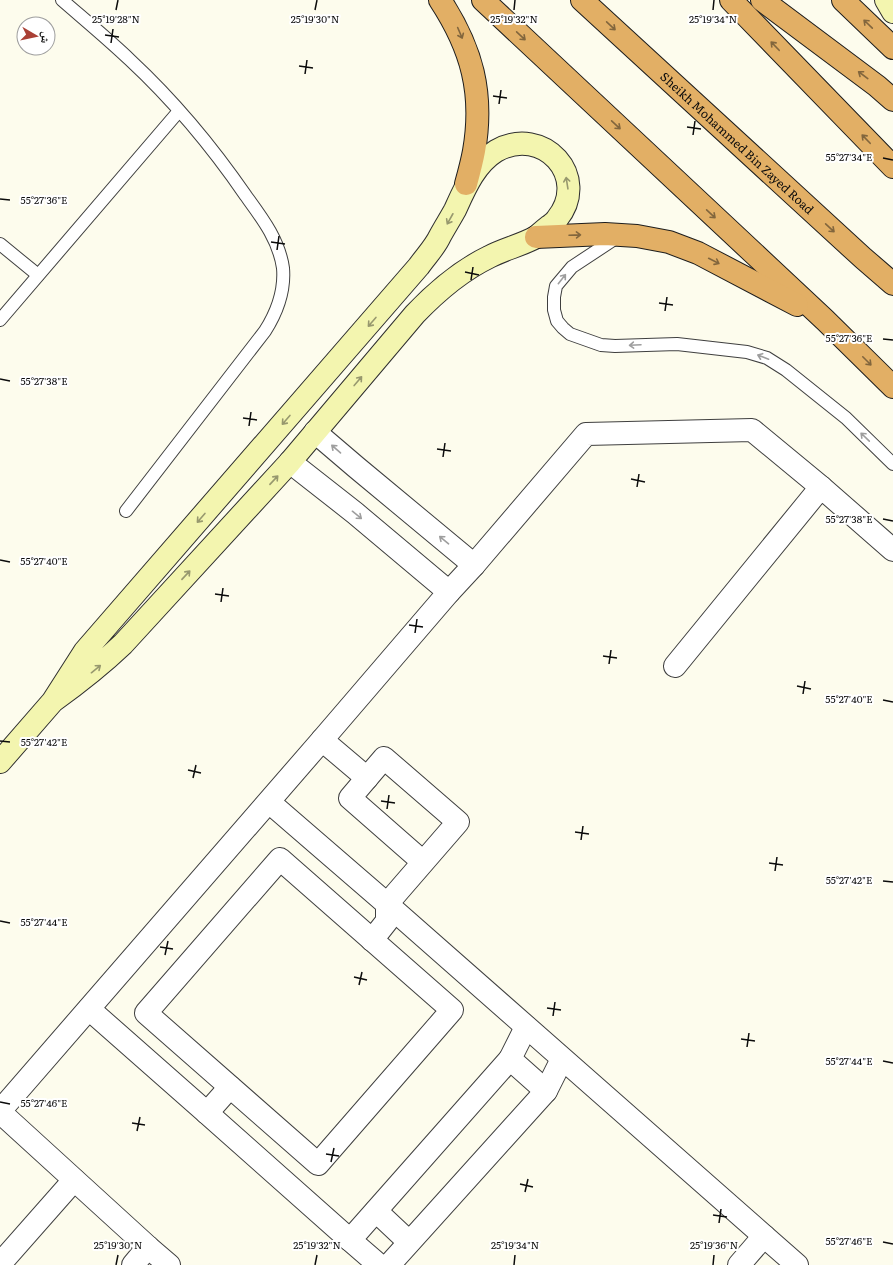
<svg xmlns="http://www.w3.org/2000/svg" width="893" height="1265" viewBox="0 0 893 1265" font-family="Literata,'Noto Naskh Arabic',serif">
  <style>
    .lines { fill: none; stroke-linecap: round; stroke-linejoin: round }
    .lane-casing { stroke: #3f3f3f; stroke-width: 14 }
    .street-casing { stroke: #3f3f3f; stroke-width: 24 }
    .secondary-casing { stroke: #2e2e2e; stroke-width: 24 }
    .highway-casing { stroke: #1d1d1d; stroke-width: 24 }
    .lane { stroke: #fff; stroke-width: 12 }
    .street { stroke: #fff; stroke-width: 22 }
    .secondary { stroke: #f3f5af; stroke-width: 22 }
    .highway { stroke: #e2af65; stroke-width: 22 }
    .oneway { stroke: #82663d }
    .oneway2 { stroke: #97986e }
    .oneway3 { stroke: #9e9e9e }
    .ticks { fill: none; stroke: #0c0c0c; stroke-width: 1.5 }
    .labels { text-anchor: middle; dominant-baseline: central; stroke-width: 4; stroke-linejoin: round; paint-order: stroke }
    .street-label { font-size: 12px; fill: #0c0c0c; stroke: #fff }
    .ticks-label { font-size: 10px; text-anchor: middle; fill: #0c0c0c; stroke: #fff; stroke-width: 4; stroke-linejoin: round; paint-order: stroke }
  </style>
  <rect width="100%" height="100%" fill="#fdfced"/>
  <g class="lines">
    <!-- lane casing -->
    <g class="lane-casing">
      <g id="lane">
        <path d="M62 0C85 20 108 39 130 60 173 100 213 148 246 196 262 218 279 240 283 268 285 291 277 312 265 331L126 511"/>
        <polyline points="619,236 572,267 556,286 554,297 554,310 557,321 563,328 570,334 601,345 615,346 677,344 747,352 767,358 786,370 846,418 893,464"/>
        <polyline points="0,244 38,275"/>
        <polyline points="0,320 179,111"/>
      </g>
    </g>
    <!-- street casing -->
    <g class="street-casing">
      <g id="street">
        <polyline points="315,432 356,467 474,565"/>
        <polyline points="290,462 355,513 449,592"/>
        <polyline points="675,666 821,487 893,550"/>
        <polyline points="322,740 367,778"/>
        <polyline points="269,802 387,904 764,1236"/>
        <polygon points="280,859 452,1010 318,1164 146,1013"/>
        <polyline points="372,940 387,921 387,904 458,822 384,758 350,798 423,862"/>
        <polyline points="89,1009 207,1113 230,1087"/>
        <polyline points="526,1027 510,1059 546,1091"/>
        <polyline points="0,1111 322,740 449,592 474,565 586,434 752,430 821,487"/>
        <polyline points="0,1112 148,1247"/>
        <polyline points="207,1113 350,1240"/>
        <polyline points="376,1211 409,1242"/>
        <polyline points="0,1264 74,1180"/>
        <polyline points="133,1265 148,1247 169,1265"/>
        <polyline points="379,1265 350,1240 510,1059"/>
        <polyline points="389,1265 546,1091 562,1059"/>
        <polyline points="739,1265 764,1236 797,1265"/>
      </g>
    </g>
    <!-- secondary casing -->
    <g class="secondary-casing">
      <g id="secondary">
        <polyline points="886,0 893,12"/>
        <path d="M0 762 53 701 85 651 419 266C426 256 435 247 440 236 445 227 450 219 455 210 465 188 475 164 496 151 543 124 591 177 557 219 555 222 551 225 548 227 544 230 540 234 536 237 522 245 504 249 489 257 460 271 437 291 415 314L290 462 123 644C101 665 78 683 53 701"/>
      </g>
    </g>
    <!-- highway casing -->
    <g class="highway-casing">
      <g id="highway">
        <path d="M440 0C472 49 484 93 474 151 472 162 469 173 466 184"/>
        <polyline points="483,0 825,320 893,387"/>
        <path id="s1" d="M582 0 863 258 893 284"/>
        <polyline points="731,0 893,167"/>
        <polyline points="762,0 877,86 893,100"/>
        <polyline points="843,0 893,48"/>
        <polyline points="536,237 605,234 637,236 669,242 698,253 797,305"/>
      </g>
    </g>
    <!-- lane -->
    <use href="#lane" class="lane"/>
    <!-- street -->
    <use href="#street" class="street"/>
    <!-- secondary -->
    <use href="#secondary" class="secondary"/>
    <!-- highway -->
    <use href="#highway" class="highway"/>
  </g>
  <!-- one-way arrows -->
  <defs><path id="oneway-shaft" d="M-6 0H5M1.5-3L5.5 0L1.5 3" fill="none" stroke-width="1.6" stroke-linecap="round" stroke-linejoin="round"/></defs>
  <g class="oneway">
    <use href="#oneway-shaft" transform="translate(868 24) rotate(-136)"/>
    <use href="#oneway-shaft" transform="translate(611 26) rotate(43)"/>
    <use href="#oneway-shaft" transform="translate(460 33) rotate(67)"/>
    <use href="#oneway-shaft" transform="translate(521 36) rotate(43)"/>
    <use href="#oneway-shaft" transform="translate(775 46) rotate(-134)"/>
    <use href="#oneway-shaft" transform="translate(863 75) rotate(-143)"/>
    <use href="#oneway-shaft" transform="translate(616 125) rotate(43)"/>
    <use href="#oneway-shaft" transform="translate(866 139) rotate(-134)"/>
    <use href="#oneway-shaft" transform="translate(711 214) rotate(43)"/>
    <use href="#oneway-shaft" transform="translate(830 228) rotate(43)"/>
    <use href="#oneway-shaft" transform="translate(575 235) rotate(-2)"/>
    <use href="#oneway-shaft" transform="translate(714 261) rotate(27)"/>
    <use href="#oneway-shaft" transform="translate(867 361) rotate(45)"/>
  </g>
  <g class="oneway2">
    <use href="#oneway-shaft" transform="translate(567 183) rotate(-99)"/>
    <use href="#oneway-shaft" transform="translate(450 219) rotate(119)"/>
    <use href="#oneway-shaft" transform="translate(372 322) rotate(131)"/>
    <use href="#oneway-shaft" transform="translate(358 381) rotate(-50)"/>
    <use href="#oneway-shaft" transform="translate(286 420) rotate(131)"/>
    <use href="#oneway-shaft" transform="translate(274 480) rotate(-47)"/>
    <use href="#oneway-shaft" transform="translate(201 518) rotate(131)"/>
    <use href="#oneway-shaft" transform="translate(186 575) rotate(-47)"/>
    <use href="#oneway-shaft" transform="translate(96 669) rotate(-39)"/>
  </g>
  <g class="oneway3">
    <use href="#oneway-shaft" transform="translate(562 279) rotate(-52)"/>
    <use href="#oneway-shaft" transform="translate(635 345) rotate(177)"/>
    <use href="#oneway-shaft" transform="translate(763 357) rotate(-159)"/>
    <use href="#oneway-shaft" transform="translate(865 437) rotate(-136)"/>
    <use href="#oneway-shaft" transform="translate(336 449) rotate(-139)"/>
    <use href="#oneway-shaft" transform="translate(357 515) rotate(39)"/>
    <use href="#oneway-shaft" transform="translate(444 540) rotate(-140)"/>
  </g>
  <!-- ticks -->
  <path class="ticks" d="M116 10 118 0M315 10 317 0M514 10 515 0M713 10 714 0M105 35 119 37M111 43 113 29M299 66 313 68M305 74 307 60M493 96 507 98M499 104 501 90M687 127 701 129M693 135 695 121M883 158 893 160M0 199 10 200M271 242 285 244M277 250 279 236M465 272 479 275M471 280 473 267M659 303 673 305M665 311 667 297M883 339 893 340M0 379 10 381M243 418 257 420M249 426 251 412M437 449 451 451M443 457 445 443M631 479 645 482M637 487 639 474M883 519 893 521M0 560 10 562M215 594 229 596M221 602 223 588M409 625 423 627M415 633 417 619M603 656 617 658M609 664 611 650M797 686 811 689M803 694 805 681M883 700 893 702M0 741 10 742M188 770 201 773M193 778 196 765M381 801 395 803M387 809 389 795M575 832 589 834M581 840 583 826M769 863 783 865M775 871 777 857M883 881 893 882M0 921 10 923M160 947 173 949M165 955 168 941M354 977 367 980M359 985 362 972M547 1008 561 1010M553 1016 555 1002M741 1039 755 1041M747 1047 749 1033M883 1061 893 1063M0 1102 10 1104M132 1123 145 1125M137 1131 140 1117M326 1154 339 1156M331 1162 334 1148M520 1184 533 1187M525 1192 528 1179M713 1215 727 1217M719 1223 721 1209M883 1242 893 1244M116 1265 118 1255M315 1265 317 1255M514 1265 515 1255M713 1265 714 1255"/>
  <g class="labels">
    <!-- street labels -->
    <g class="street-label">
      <text stroke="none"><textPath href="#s1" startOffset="211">Sheikh Mohammed Bin Zayed Road</textPath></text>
    </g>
  </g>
  <g class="ticks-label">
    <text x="116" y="23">25°19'28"N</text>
    <text x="315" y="23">25°19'30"N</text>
    <text x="514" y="23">25°19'32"N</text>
    <text x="713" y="23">25°19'34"N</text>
    <text x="849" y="161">55°27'34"E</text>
    <text x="44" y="204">55°27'36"E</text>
    <text x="849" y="342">55°27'36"E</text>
    <text x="44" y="385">55°27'38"E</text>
    <text x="849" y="523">55°27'38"E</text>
    <text x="44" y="565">55°27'40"E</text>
    <text x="849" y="703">55°27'40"E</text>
    <text x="44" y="746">55°27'42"E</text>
    <text x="849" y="884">55°27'42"E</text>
    <text x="44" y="926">55°27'44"E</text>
    <text x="849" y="1065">55°27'44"E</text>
    <text x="44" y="1107">55°27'46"E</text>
    <text x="849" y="1245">55°27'46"E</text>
    <text x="118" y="1249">25°19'30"N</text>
    <text x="317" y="1249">25°19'32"N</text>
    <text x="515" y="1249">25°19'34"N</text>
    <text x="714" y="1249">25°19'36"N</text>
  </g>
  <!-- north arrow -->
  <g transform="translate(36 36) rotate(99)"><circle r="19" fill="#ffffff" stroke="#9e9e9e"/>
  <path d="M0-3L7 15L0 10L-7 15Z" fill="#aa4035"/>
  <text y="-6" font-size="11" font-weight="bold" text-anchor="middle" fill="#0c0c0c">ش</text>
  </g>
</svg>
